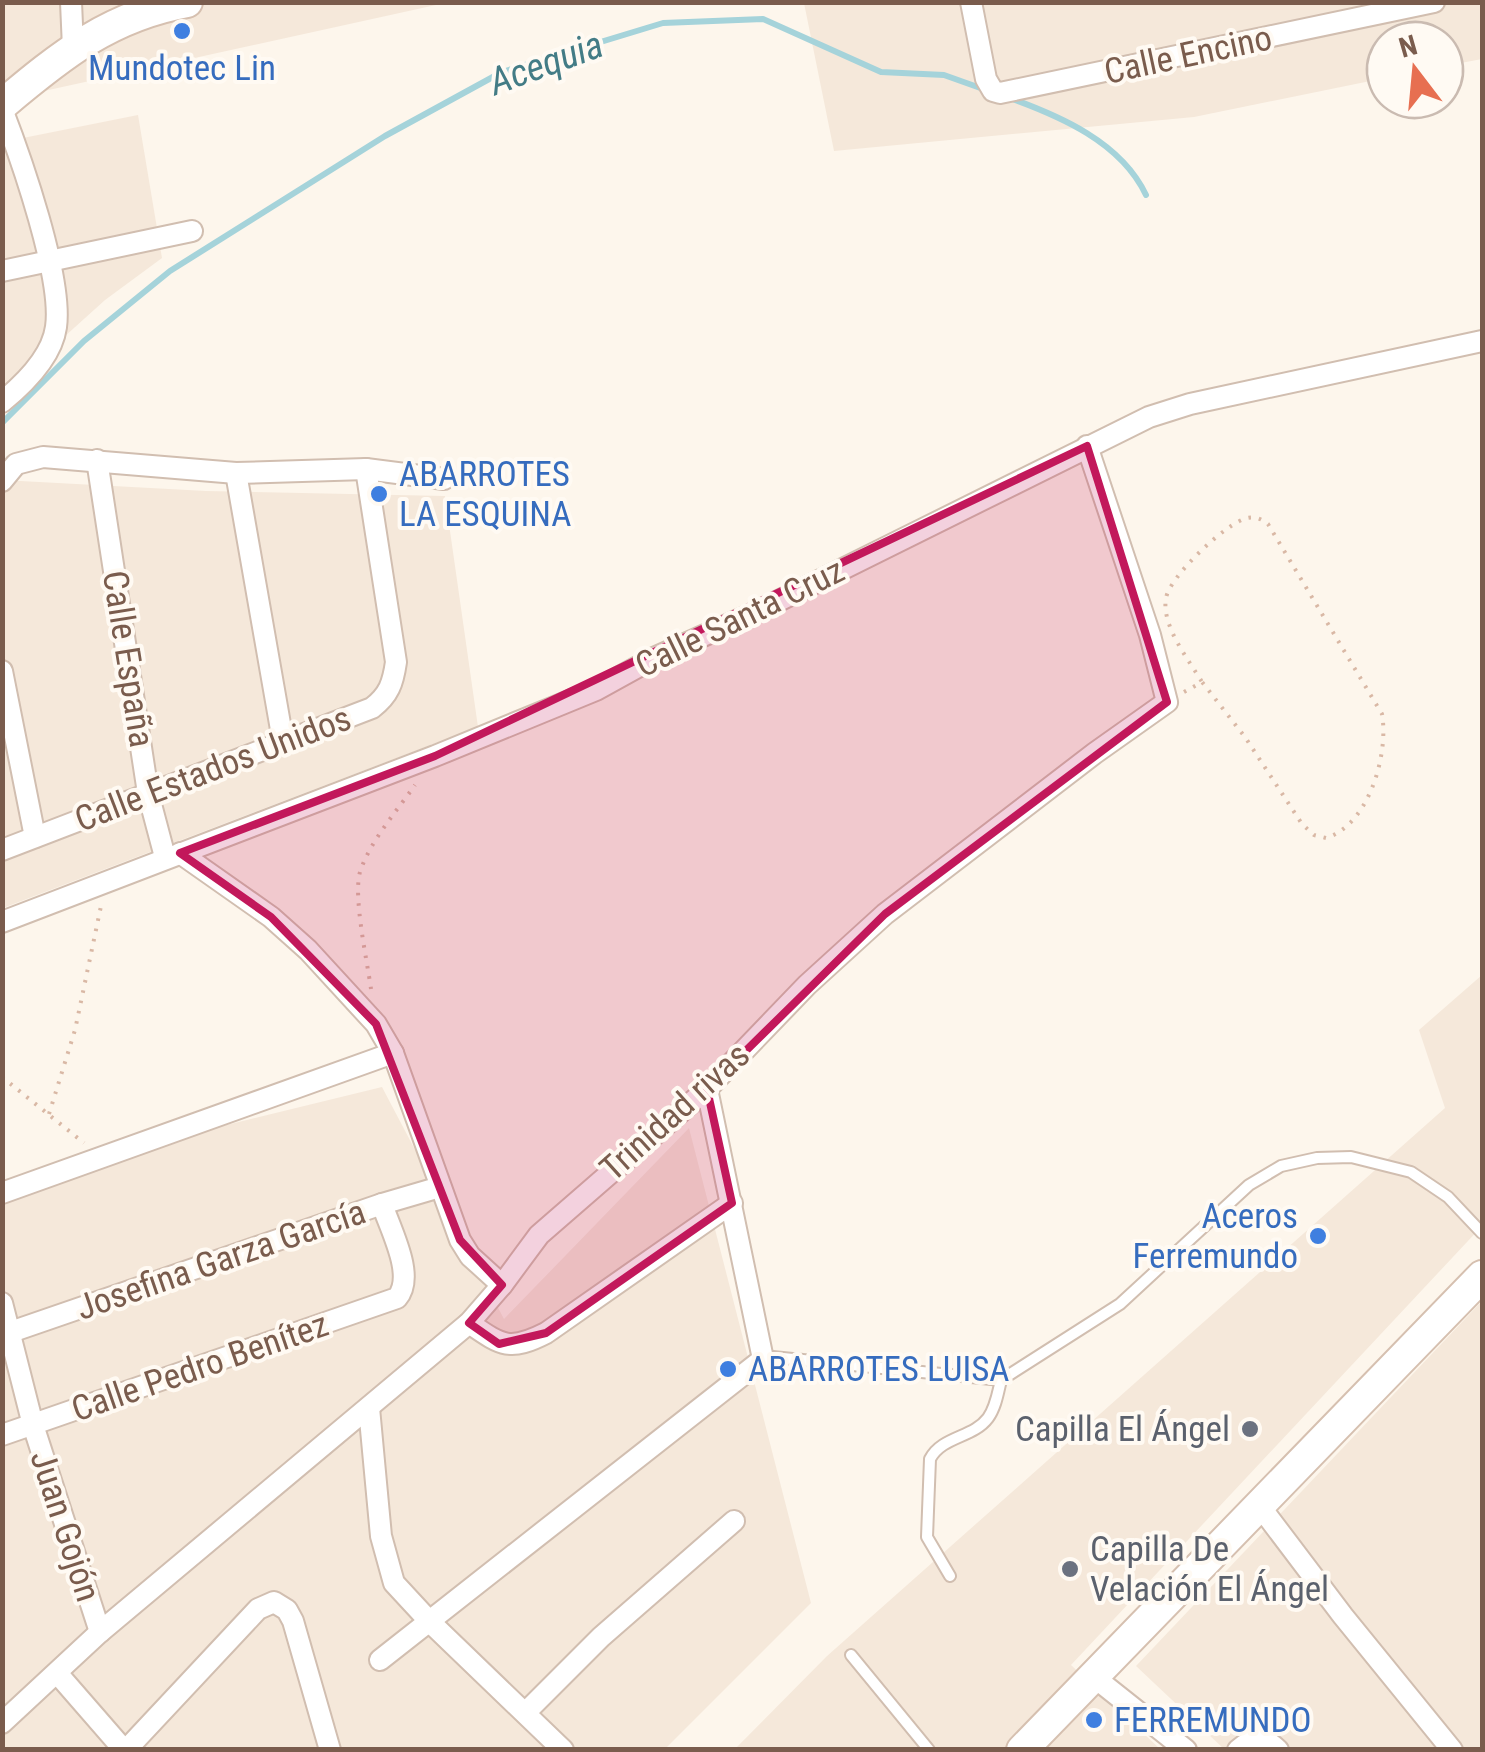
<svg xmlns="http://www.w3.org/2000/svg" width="1485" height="1752" viewBox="0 0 1485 1752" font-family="'Roboto Condensed',sans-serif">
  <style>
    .residential { fill: #f5e8da }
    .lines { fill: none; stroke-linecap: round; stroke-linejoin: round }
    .stream { stroke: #a5d3da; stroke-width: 6 }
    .lane-casing { stroke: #d1beb0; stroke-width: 14 }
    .street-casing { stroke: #d1beb0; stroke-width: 24 }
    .secondary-casing { stroke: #d6c0b0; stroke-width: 34 }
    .path { stroke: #d9b8a5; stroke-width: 4; stroke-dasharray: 2.5 8; stroke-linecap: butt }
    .lane { stroke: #fff; stroke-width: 10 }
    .street { stroke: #fff; stroke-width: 20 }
    .secondary { stroke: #fff; stroke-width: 30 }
    .marked { fill: #c2185b; fill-opacity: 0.2; stroke: #c2185b; stroke-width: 8; stroke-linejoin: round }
    .shop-dot { fill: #3f7fe0; stroke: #fffaf3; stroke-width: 4 }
    .worship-dot { fill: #6b7280; stroke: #fffaf3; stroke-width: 4 }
    .labels { text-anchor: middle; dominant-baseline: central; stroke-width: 8; stroke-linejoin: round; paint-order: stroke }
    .street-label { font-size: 35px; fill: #7a5c4d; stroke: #fffaf3 }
    .shop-label { font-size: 35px; fill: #366cbe; stroke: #fffaf3; text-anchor: start }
    .worship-label { font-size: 35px; fill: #5b616d; stroke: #fffaf3; text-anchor: end }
    .water-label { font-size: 38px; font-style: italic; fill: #437c86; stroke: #fffaf3 }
  </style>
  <rect width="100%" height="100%" fill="#fdf6ec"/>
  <!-- residential -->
  <g class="residential">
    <polygon points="3,2 445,3 3,100"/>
    <polygon points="804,3 1482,3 1482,59 1445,66 1445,40 1385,40 1385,78 1194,117 834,151"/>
    <polygon points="138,115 162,258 105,300 3,392 3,142"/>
    <polygon points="2,480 206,491 445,496 478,727 3,908"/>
    <polygon points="1482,975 1482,1226 1071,1665 1160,1749 734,1750 827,1656 1445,1108 1419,1030"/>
    <polygon points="382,1087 504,1319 689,1128 811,1603 665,1749 3,1749 2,1180"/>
    <polygon points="1482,1301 1482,1749 1224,1749 1136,1666"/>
  </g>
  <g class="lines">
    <!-- stream -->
    <g class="stream">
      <path d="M1007 97C1060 116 1121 142 1146 195"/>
      <polyline points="2,423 84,341 170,271 385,136 502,72 663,23 763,19 881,72 944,75 986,90"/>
    </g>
    <!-- lane casing -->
    <g class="lane-casing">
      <g id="lane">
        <polyline points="763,1359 773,1357 1001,1380 1120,1304 1249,1185 1281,1166 1317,1158 1351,1157 1411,1172 1448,1197 1482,1233"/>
        <path d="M950 1576 927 1537 930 1459C942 1436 973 1438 988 1418 996 1407 998 1392 1001 1380"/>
        <polyline points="851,1655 929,1750"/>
      </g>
    </g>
    <!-- street casing -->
    <g class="street-casing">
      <g id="street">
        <polyline points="71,2 73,48"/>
        <polyline points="971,2 986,79 993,91 1000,93 1434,2"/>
        <path d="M2 109C21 158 63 278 56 327 52 356 24 384 2 402"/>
        <polyline points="2,271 192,231"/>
        <polyline points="97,460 148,793 165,857"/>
        <polyline points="236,473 283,741"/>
        <polyline points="2,481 16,464 43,457 236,473 366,469 444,479"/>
        <polyline points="2,671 35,837"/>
        <path d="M2 850 372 708C389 695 393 683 396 662L366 469"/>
        <polyline points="180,853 271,917 308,950 376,1024 393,1053 460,1240 470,1256 502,1285"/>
        <polyline points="2,922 435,756 596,690 654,658 754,613 1149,417 1190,404 1482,341"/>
        <polyline points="2,1193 393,1053"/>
        <polyline points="2,1303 33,1425 100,1632"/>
        <path d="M469 1323C501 1345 509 1352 546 1333L732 1203"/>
        <polyline points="2,1335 382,1204 440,1187"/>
        <polyline points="369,1408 381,1536 394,1583 431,1623 563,1750"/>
        <path d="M2 1435 397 1298C416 1276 390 1229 382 1204"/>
        <polyline points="1259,1505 1343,1616 1452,1750"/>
        <polyline points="380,1660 763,1359 707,1089"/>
        <polyline points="57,1673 124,1750"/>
        <polyline points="1094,1677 1186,1750"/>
        <polyline points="526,1712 601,1637 734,1521"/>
        <polyline points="2,1723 100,1632 469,1323 502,1285 539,1235 707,1089 807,985 885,914 1095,753 1167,702 1150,635 1087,446"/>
        <polyline points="126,1750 258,1609 274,1602 287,1610 293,1621 330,1750"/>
        <path d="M1238 1750C1254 1736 1262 1735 1278 1750"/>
      </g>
    </g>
    <!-- secondary casing -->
    <g class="secondary-casing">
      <g id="secondary">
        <path d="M2 105C61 55 110 16 187 2"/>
        <polyline points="1022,1750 1482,1276"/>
      </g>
    </g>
    <!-- path -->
    <g class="path">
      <path d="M1184 692 1202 682 1245 737 1302 824 1314 835 1326 838C1369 825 1389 754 1382 714L1268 524C1262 519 1255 516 1247 518 1226 523 1170 576 1166 598 1161 626 1189 660 1202 682"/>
      <path d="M371 989C367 960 353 897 360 872 370 841 397 811 415 785"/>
      <polyline points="2,1077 84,1143"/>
      <polyline points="49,1114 75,1030 101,906"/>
    </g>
    <!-- lane -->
    <use href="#lane" class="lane"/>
    <!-- street -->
    <use href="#street" class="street"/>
    <!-- secondary -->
    <use href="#secondary" class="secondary"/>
  </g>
  <!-- marked area -->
  <path class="marked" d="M1087 446 1167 702 885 914 707 1089 732 1203 546 1333 499 1344 469 1323 502 1285 460 1240 376 1024 271 917 180 853 435 756Z"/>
  <!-- markers -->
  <g class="shop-dot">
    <circle cx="182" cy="31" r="10"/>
    <circle cx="379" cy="494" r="10"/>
    <circle cx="1318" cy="1236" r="10"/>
    <circle cx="728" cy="1369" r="10"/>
    <circle cx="1094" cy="1720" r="10"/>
  </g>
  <g class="worship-dot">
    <circle cx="1250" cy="1429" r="10"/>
    <circle cx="1070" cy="1569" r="10"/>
  </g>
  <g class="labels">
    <!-- street labels -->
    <g class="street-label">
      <text transform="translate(1188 55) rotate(-12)">Calle Encino</text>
      <text transform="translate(740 618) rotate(-26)">Calle Santa Cruz</text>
      <text transform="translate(128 659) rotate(81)">Calle España</text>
      <text transform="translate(213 769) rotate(-21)">Calle Estados Unidos</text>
      <text transform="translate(675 1112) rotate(-42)">Trinidad rivas</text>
      <text transform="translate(221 1260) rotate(-19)">Josefina Garza García</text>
      <text transform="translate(200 1367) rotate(-19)">Calle Pedro Benítez</text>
      <text transform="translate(65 1526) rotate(72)">Juan Gojón</text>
    </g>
    <!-- shop labels -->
    <g class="shop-label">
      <text x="182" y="68" text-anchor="middle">Mundotec Lin</text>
      <text x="399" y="474">ABARROTES<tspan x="399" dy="40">LA ESQUINA</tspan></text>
      <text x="1298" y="1216" text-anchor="end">Aceros<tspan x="1298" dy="40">Ferremundo</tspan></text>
      <text x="748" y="1369">ABARROTES LUISA</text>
      <text x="1114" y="1720">FERREMUNDO</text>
    </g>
    <!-- worship labels -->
    <g class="worship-label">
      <text x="1230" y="1429">Capilla El Ángel</text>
      <text x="1090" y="1549" text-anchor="start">Capilla De<tspan x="1090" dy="40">Velación El Ángel</tspan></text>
    </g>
    <!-- water labels -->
    <g class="water-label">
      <text transform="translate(546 63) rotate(-20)">Acequia</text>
    </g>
  </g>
  <!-- border -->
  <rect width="1485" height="1752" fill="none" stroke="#7a5c4d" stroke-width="10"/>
  <!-- north arrow -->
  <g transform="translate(1415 70) rotate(344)"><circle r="48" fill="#fffaf3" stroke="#cabbb1" stroke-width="2.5"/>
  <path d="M0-8L18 38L0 25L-18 38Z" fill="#e76f51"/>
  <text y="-15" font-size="28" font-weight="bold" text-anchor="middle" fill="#7a5c4d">N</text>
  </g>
</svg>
